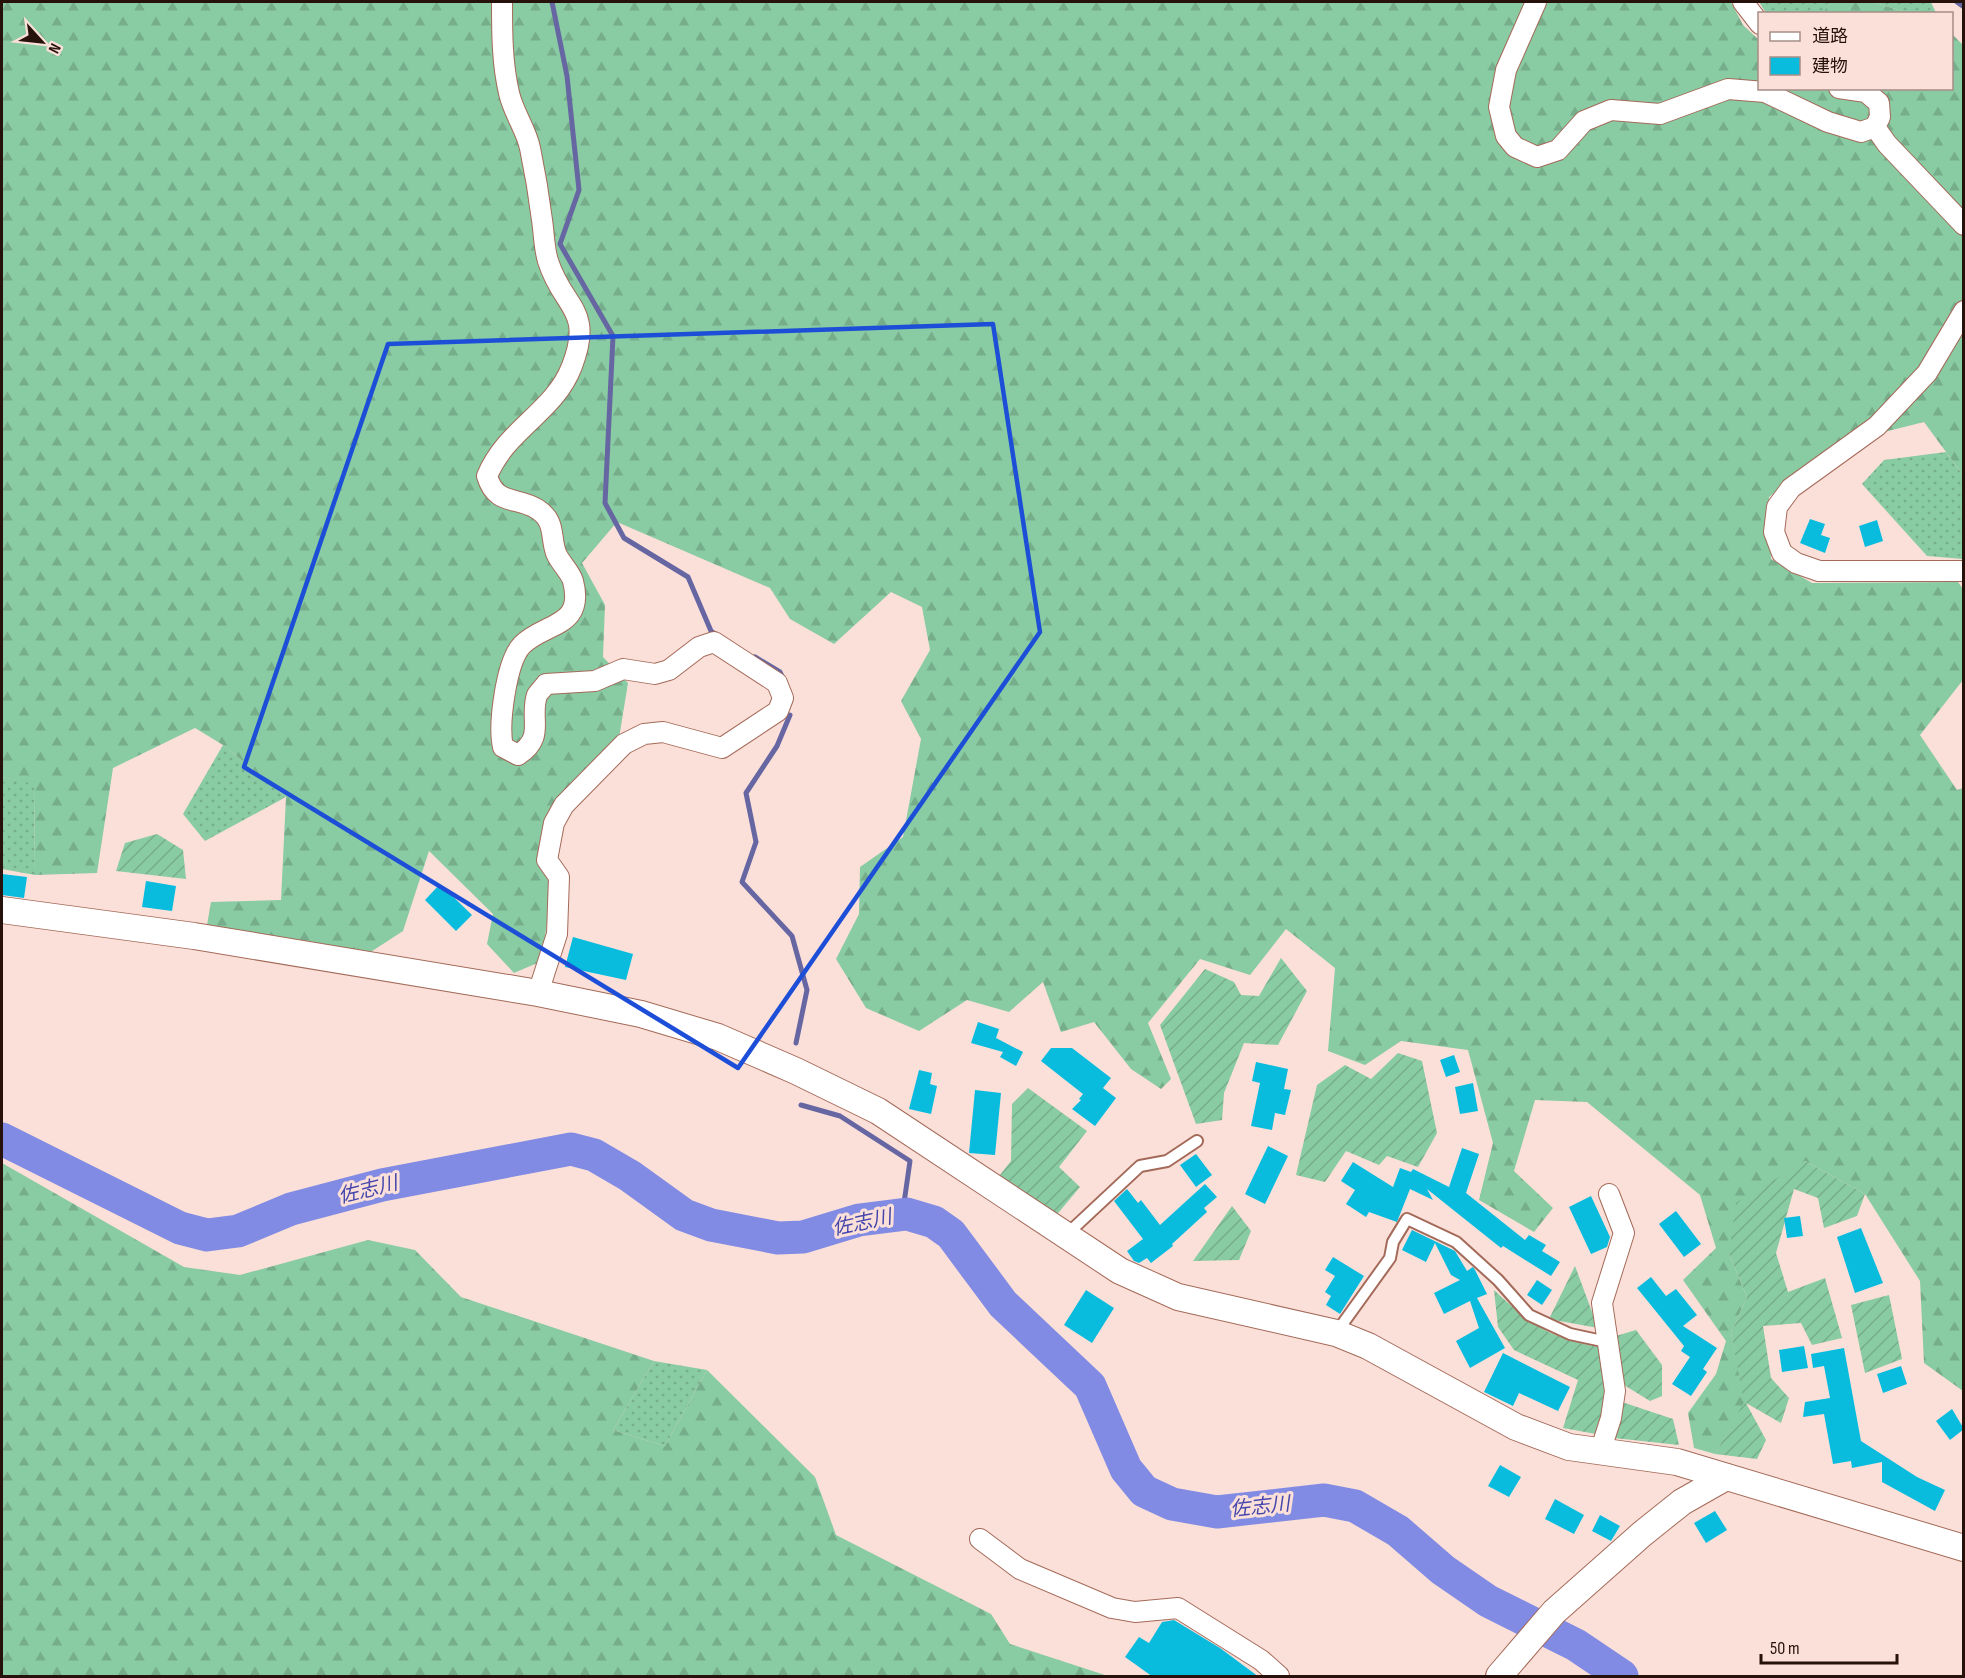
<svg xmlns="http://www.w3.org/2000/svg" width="1965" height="1678" viewBox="0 0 1965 1678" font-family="'Sofia Sans Condensed','Noto Sans JP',sans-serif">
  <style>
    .grass { fill: url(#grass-dots) }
    .forest { fill: url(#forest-firs) }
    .garden { fill: url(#garden-furrows) }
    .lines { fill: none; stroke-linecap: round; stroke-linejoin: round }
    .stream { stroke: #6666a2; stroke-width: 5 }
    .river { stroke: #818be3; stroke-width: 33 }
    .building { fill: #09bcde }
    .service-casing { stroke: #a46a59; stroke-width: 14 }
    .minor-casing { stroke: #a46a59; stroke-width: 22 }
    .tertiary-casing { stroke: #a46a59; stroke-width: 28 }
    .service { stroke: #fff; stroke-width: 10 }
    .minor { stroke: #fff; stroke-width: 20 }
    .tertiary { stroke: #fff; stroke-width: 26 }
    .marked { fill: none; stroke: #1d4ed8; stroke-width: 4.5; stroke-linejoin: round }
    .labels { text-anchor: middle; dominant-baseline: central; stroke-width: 6; stroke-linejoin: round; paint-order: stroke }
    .water-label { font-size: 20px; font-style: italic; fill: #4446ac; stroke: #fbe0d9 }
  </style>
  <defs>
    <pattern id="grass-dots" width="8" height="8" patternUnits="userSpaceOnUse" patternTransform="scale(1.5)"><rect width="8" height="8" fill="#89cba3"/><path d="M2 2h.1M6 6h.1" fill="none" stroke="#76ad8b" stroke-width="1.8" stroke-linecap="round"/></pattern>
    <pattern id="forest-firs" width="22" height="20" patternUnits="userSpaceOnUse" patternTransform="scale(1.5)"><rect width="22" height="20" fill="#89cba3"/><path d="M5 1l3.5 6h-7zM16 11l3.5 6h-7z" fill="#76ad8b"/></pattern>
    <pattern id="garden-furrows" width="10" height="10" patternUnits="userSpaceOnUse" patternTransform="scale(1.5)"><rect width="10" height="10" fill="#89cba3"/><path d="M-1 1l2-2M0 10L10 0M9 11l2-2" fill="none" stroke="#76ad8b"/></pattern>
  </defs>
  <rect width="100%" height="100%" fill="#fbe0d9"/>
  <!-- grass -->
  <g class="grass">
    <polygon points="1759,2 1830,2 1823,14 1766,13"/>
    <polygon points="1872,2 1931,2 1936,13 1909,13"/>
    <polygon points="1946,452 1963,475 1963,559 1927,556 1862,484 1884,460"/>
    <polygon points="223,745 286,797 205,841 183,814"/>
    <polygon points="2,777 34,783 35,875 2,869"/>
    <polygon points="654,1361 707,1370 665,1446 613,1430"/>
  </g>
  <!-- forest -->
  <g class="forest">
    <polygon points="2,2 1731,2 1743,25 1759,40 1760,88 1952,88 1952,34 1964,46 1963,475 1924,422 1836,444 1769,497 1771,559 1812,583 1958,582 1963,589 1963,680 1920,735 1957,790 1963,788 1963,1391 1924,1363 1920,1281 1865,1194 1805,1161 1729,1254 1747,1297 1731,1333 1745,1402 1715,1454 1694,1448 1688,1413 1716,1374 1726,1341 1683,1280 1716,1248 1700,1195 1587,1102 1535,1100 1514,1171 1553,1208 1534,1232 1479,1200 1493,1143 1468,1050 1401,1041 1365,1065 1328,1051 1335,968 1286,929 1250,975 1200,959 1148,1023 1171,1079 1161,1089 1131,1069 1094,1022 1061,1032 1043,982 1009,1012 967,1000 919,1031 866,1008 836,959 859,914 860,867 903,837 921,739 901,701 930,650 922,607 891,592 834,644 790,619 770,588 617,522 582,563 605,605 603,657 628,683 619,738 552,805 539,861 552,881 542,961 514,973 487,944 493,914 429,851 403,931 363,957 207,925 211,902 281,900 286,797 223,745 195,728 113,768 97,873 35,875 34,784 2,777"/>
    <polygon points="1830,2 1872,2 1909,13 1823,13"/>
    <polygon points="2,1163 184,1267 240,1275 368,1240 415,1250 461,1297 654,1361 613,1430 665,1446 707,1370 815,1477 836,1535 991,1614 1010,1644 1108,1676 2,1676"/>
  </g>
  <!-- garden -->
  <g class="garden">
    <polygon points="157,834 183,850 186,879 116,871 125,843"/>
    <polygon points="1281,958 1307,991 1278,1045 1244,1043 1224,1093 1222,1120 1196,1124 1160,1025 1205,969 1234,982 1241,995 1259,996"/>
    <polygon points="1398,1053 1422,1061 1437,1133 1418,1167 1387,1156 1379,1165 1346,1151 1325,1182 1296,1175 1317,1085 1345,1065 1371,1079"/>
    <polygon points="1028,1088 1087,1131 1059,1167 1080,1187 1054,1218 996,1180 1011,1161 1012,1104"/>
    <polygon points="1805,1161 1865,1194 1857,1216 1824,1228 1818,1198 1794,1189 1776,1253 1788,1292 1825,1278 1842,1338 1812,1345 1801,1323 1763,1326 1771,1378 1789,1398 1781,1423 1746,1403 1766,1440 1757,1459 1715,1454 1744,1402 1731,1333 1747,1297 1729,1254 1736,1203"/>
    <polygon points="1232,1206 1251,1231 1239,1260 1193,1261"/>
    <polygon points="1575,1266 1598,1328 1549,1319"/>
    <path d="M1494 1290C1532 1325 1547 1337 1599 1347L1610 1384 1596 1434 1563 1428 1578 1380 1514 1350 1498 1327Z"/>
    <polygon points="1889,1295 1902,1359 1865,1373 1851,1305"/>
    <polygon points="1636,1330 1662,1365 1662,1396 1650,1401 1624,1385 1616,1336"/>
    <polygon points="1622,1402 1673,1419 1679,1445 1614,1438"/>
  </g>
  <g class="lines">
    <!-- stream -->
    <g class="stream">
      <polyline points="552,2 567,76 579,190 560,244 613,336 605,503 624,538 688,577 711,631 718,636"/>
      <polyline points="1957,2 1964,7"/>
      <polyline points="755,657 780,672 783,678"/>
      <polyline points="790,715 777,746 746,793 756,842 742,882 792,936 807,990 796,1043"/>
      <polyline points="801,1105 840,1116 910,1161 904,1203 907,1214"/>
    </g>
    <!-- river -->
    <polyline class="river" points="2,1139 180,1228 207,1235 238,1231 291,1209 382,1185 571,1149 594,1155 630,1176 684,1215 711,1225 778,1238 803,1237 859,1220 907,1214 934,1222 951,1234 1003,1304 1090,1386 1126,1469 1144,1491 1172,1504 1217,1512 1324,1500 1355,1506 1398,1531 1443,1570 1488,1601 1576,1645 1622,1676"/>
  </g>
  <!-- building -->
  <g class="building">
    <polygon points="1810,519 1825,524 1821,535 1830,538 1825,553 1800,543"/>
    <polygon points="1877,520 1883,541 1865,547 1859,526"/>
    <polygon points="2,874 27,877 24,898 2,895"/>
    <polygon points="146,881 176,886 172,911 142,907"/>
    <polygon points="440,884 472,915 456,931 425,900"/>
    <polygon points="573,937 633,954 626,980 565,967"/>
    <polygon points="978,1022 999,1029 996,1038 1023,1052 1016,1066 1000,1057 1003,1052 971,1043"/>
    <polygon points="1051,1048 1072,1048 1111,1078 1103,1088 1116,1098 1095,1126 1072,1109 1081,1100 1079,1099 1083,1094 1041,1061"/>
    <polygon points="1454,1055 1460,1072 1446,1077 1440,1060"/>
    <polygon points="1256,1062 1288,1069 1284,1089 1291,1090 1285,1115 1275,1113 1272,1130 1251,1126 1260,1083 1252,1081"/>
    <polygon points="919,1070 932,1073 930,1084 937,1086 931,1114 909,1109"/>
    <polygon points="1473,1083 1478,1111 1460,1114 1455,1087"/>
    <polygon points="975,1090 1001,1093 995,1155 969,1153"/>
    <polygon points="1268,1146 1288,1156 1265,1204 1245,1194"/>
    <polygon points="1462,1148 1479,1154 1466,1193 1525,1240 1529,1235 1546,1245 1542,1251 1560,1262 1551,1276 1503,1246 1501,1248 1427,1189 1433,1200 1410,1189 1397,1222 1369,1212 1366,1217 1346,1204 1355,1190 1341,1181 1353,1162 1393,1187 1400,1168 1411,1172 1413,1169 1449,1187"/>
    <polygon points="1196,1154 1212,1175 1196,1187 1180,1165"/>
    <polygon points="1205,1184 1217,1197 1204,1208 1207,1212 1172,1244 1173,1246 1151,1263 1147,1258 1139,1263 1134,1261 1127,1251 1143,1239 1114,1201 1127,1189 1138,1203 1141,1200 1160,1225"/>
    <polygon points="1591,1196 1610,1237 1607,1247 1591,1254 1569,1207"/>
    <polygon points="1676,1211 1701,1244 1684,1257 1659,1224"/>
    <polygon points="1800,1216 1803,1236 1787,1238 1784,1218"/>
    <polygon points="1861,1228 1883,1283 1855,1293 1837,1237"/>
    <polygon points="1412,1230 1455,1251 1467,1271 1473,1267 1475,1270 1487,1294 1477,1298 1505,1348 1470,1368 1456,1341 1479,1328 1470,1301 1444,1314 1434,1293 1460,1280 1451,1275 1435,1243 1426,1262 1402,1250"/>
    <polygon points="1333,1257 1364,1276 1340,1314 1326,1305 1331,1296 1325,1292 1335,1276 1325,1270"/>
    <polygon points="1651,1277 1666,1296 1676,1289 1697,1315 1683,1326 1717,1348 1703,1369 1707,1372 1691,1396 1672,1384 1690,1357 1681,1351 1684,1346 1637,1288"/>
    <polygon points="1537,1280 1552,1290 1542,1305 1527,1295"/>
    <polygon points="1086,1290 1114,1308 1092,1343 1064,1325"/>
    <polygon points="1804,1346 1808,1368 1782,1372 1779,1350"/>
    <polygon points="1844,1348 1861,1441 1917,1477 1945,1490 1935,1511 1882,1482 1882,1462 1852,1468 1851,1461 1833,1464 1824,1414 1803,1417 1805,1402 1830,1398 1824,1366 1813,1368 1811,1354"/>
    <polygon points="1503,1353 1570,1387 1558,1411 1519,1393 1513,1406 1484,1392"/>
    <polygon points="1901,1366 1907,1384 1883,1393 1877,1374"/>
    <polygon points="1952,1409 1964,1429 1950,1440 1936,1421"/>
    <polygon points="1500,1465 1521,1477 1509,1497 1488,1486"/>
    <polygon points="1555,1499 1584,1515 1574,1534 1545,1519"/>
    <polygon points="1715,1511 1727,1530 1706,1543 1694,1523"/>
    <polygon points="1600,1515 1620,1526 1611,1541 1592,1531"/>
    <polygon points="1174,1620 1220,1648 1259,1677 1153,1677 1125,1657 1139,1637 1149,1643 1162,1622"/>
  </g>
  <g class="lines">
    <!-- service casing -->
    <g class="service-casing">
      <g id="service">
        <polyline points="1065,1236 1140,1166 1167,1161 1197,1141"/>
        <polyline points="1336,1333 1390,1258 1393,1242 1407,1219 1456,1242 1498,1280 1529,1315 1570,1334 1607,1342"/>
      </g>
    </g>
    <!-- minor casing -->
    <g class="minor-casing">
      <g id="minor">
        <path d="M502 2C502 32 502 63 509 93 513 112 526 129 530 148 535 172 539 196 542 220 544 233 544 248 548 261 563 309 594 308 572 366 554 413 507 428 487 476 496 506 516 496 537 509 556 521 550 536 556 553 560 563 570 571 573 581 585 628 545 622 522 645 506 662 498 725 503 747L518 755C546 737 529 719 537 695 539 692 544 687 546 684L595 681 623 669 655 674 669 670 699 647 714 642 777 683 783 698 778 711 722 748 663 732 644 734 624 744 564 805 554 823 547 860 559 877 557 934 538 993"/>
        <polyline points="1536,2 1506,70 1499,107 1506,136 1515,147 1537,157 1558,150 1584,121 1611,110 1660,114 1728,89 1765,92 1828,122 1861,132 1875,127 1880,117 1879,103 1866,92 1839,88"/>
        <polyline points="1743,2 1760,24"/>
        <polyline points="1875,127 1887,144 1964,225"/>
        <polyline points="1964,311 1927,373 1877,426 1791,488 1777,507 1774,532 1782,553 1796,563 1819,571 1964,571"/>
        <polyline points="1600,1452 1611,1418 1615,1391 1602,1303 1624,1233 1609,1194"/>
        <polyline points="980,1539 1020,1569 1112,1608 1135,1612 1178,1608 1261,1660 1279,1676"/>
      </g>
    </g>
    <!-- tertiary casing -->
    <g class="tertiary-casing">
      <g id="tertiary">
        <polyline points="2,910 194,936 538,993 641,1014 718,1037 796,1071 878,1111 1120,1271 1178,1297 1336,1333 1368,1346 1516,1427 1569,1447 1677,1462 1964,1548"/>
        <polyline points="1499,1676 1554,1612 1642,1534 1682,1502 1726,1477"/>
      </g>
    </g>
    <!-- service -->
    <use href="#service" class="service"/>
    <!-- minor -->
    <use href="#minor" class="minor"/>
    <!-- tertiary -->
    <use href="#tertiary" class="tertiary"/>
  </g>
  <!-- marked area -->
  <path class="marked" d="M993 324 1040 632 738 1068 244 767 388 344Z"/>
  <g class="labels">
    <!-- water labels -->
    <g class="water-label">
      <text transform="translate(368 1190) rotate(-14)">佐志川</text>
      <text transform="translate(862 1223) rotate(-12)">佐志川</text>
      <text transform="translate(1260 1507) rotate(-6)">佐志川</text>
    </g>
  </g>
  <!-- border -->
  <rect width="1965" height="1678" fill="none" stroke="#27110b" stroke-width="6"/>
  <!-- legend -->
  <rect x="1758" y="12" width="195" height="78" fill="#fbe0d9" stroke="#a68d87" stroke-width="1.5"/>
  <rect x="1770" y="32" width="30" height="9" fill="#ffffff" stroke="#a68d87" stroke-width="1.5"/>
  <text x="1812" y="42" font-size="18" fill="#27110b">道路</text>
  <rect x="1770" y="57" width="30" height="18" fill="#09bcde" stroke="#a68d87" stroke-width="1.5"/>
  <text x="1812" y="72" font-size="18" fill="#27110b">建物</text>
  <!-- north arrow -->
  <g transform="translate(42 42) rotate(117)" stroke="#fbe0d9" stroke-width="4.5" paint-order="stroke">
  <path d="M0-4.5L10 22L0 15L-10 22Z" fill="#27110b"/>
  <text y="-9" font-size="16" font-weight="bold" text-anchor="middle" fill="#27110b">N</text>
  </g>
  <!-- scale -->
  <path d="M1761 1654v9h136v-9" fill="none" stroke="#27110b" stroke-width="3"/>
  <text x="1770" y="1654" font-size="18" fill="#27110b" stroke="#fbe0d9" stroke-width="4.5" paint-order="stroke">50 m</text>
</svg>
